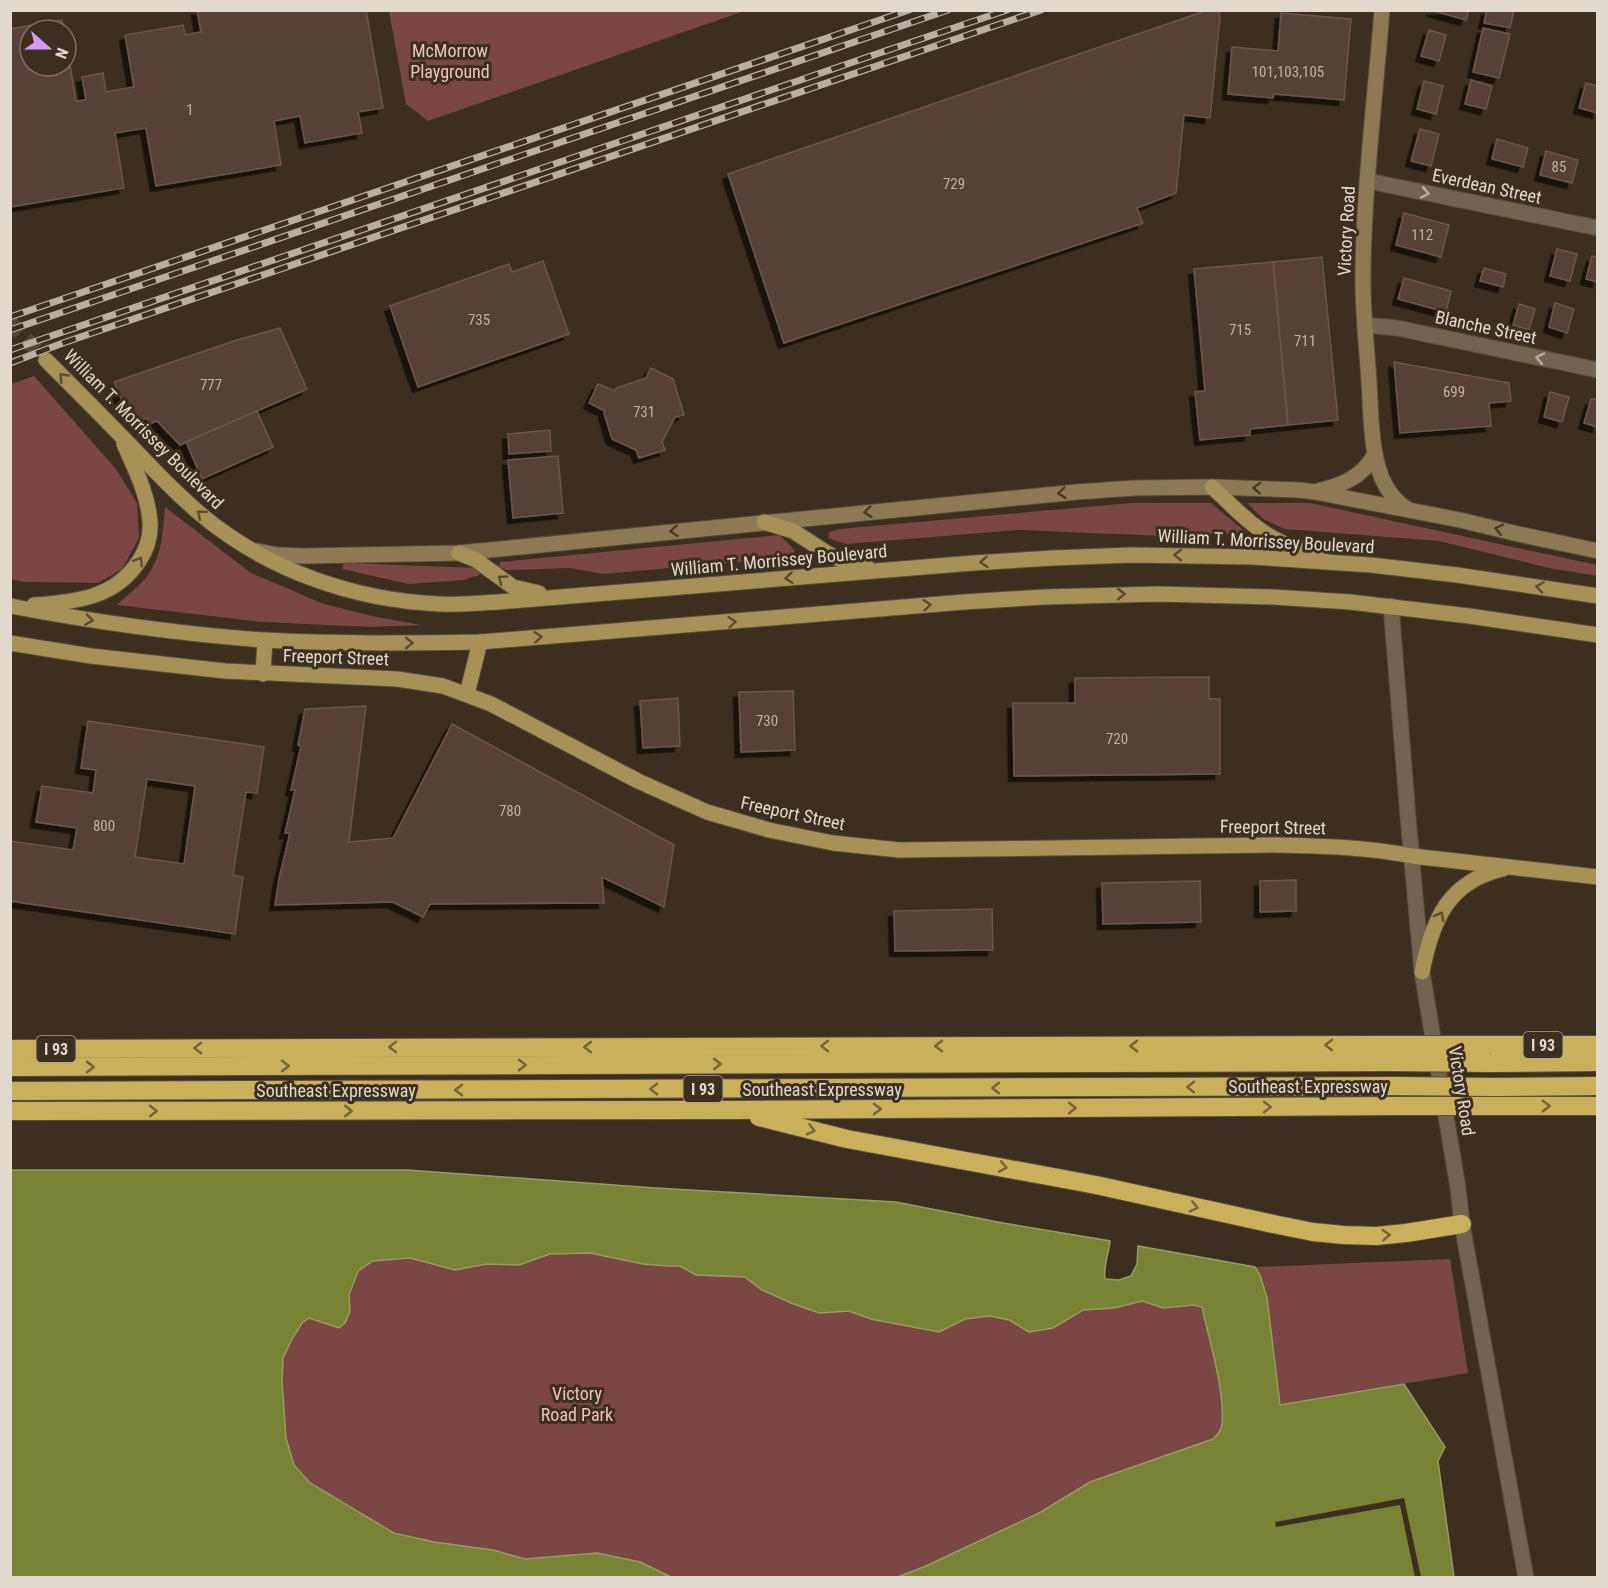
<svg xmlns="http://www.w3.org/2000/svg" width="1608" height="1588" viewBox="0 0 1608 1588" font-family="'Roboto Condensed',sans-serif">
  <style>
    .green { fill: #7a4744 }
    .water { fill: #798335; stroke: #989c63; stroke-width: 1.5 }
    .pier { fill: #3d2f1f }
    .building { fill: #564137; stroke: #6c564b; stroke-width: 1.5; fill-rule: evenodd; filter: url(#shadow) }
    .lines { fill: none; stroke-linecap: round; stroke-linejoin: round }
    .primary-tunnel { stroke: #564839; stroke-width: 15; stroke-dasharray: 15 8; stroke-linecap: butt }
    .minor-casing { stroke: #594d3f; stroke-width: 17 }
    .secondary-casing { stroke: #594d3f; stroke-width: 17 }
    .primary-casing { stroke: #594d3f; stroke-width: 17 }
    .motorway-casing { stroke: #594d3f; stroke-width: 20 }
    .minor { stroke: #736351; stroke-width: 15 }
    .secondary { stroke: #8d7a54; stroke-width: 15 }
    .primary { stroke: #a89157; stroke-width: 15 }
    .motorway { stroke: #cbb05b; stroke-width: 18 }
    .rail-casing { stroke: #b8aea3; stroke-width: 7 }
    .rail { stroke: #3d2f1f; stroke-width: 4.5; stroke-dasharray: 14; stroke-linecap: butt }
    .motorway-bridge-casing { stroke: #594d3f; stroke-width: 20; stroke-linecap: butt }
    .motorway-bridge { stroke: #cbb05b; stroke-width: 18 }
    .oneway { stroke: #baafa2 }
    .oneway2 { stroke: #5d4c30 }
    .oneway3 { stroke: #493a27 }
    .oneway4 { stroke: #766337 }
    .labels { text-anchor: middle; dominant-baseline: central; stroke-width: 6; stroke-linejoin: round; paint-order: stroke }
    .number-label { font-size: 15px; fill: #beb2a8 }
    .shield { fill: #3d2f1f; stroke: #b0a59a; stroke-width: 1.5 }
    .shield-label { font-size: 16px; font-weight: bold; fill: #e1d8ce }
    .park-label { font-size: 18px; fill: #f1c3bf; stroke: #3d2f1f }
    .street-label { font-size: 18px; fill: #e1d8ce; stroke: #3d2f1f }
  </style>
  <defs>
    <filter id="shadow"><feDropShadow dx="-5.5" dy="5.5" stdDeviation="0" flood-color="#0009"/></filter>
  </defs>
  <rect width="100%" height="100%" fill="#3d2f1f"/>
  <!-- green -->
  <g class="green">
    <polygon points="389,11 389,10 744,11 428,121 406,104"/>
    <polygon points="34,376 116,469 137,503 139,538 122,569 98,583 25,582 11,579 11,384"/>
    <polygon points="1131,503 1211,503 1247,533 1163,536 1019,530 846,544 828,538 829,532 840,529"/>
    <polygon points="1247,503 1310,503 1597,565 1597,576 1549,568 1439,541 1285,529 1263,519"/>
    <path d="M165 507 251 573 324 604 372 616 421 625 371 627 263 622 117 605C126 596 137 588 145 579 162 558 163 532 165 507Z"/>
    <polygon points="779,535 789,544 795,551 791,557 603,574 570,568 507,570 499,567 500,562"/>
    <polygon points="344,563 478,568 480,571 479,575 464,580 409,584 342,569"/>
    <path d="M590 1253 643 1264 668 1266H680L696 1275 745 1277 762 1290 791 1303 819 1313 849 1311 871 1319 939 1332 965 1319 990 1316 1009 1320 1029 1332 1053 1328 1083 1310 1114 1308 1142 1301 1163 1308 1194 1305 1202 1307C1209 1339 1226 1391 1222 1423 1222 1430 1218 1434 1213 1439L1090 1482 1041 1512 926 1566 898 1577H671L640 1562 598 1553 525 1559 493 1550 434 1542 394 1532 310 1483 294 1465 286 1438 282 1382 283 1358 292 1339 302 1323 309 1318 339 1328 350 1311 349 1295 358 1271 373 1261 410 1258 455 1270 487 1264 519 1265 549 1254Z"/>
    <polygon points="1450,1259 1468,1373 1280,1405 1267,1298 1260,1275 1255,1267"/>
  </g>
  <!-- water -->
  <path class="water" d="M10 1170H407L655 1188 896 1202 1003 1223 1110 1241C1109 1253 1103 1267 1105 1279L1119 1280 1131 1276 1137 1264 1138 1246 1255 1267 1260 1275 1267 1298 1280 1405 1404 1384 1445 1447 1438 1461 1454 1577H898L926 1566 1041 1512 1090 1482 1213 1439C1218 1434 1222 1430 1222 1423 1225 1390 1209 1340 1202 1307L1194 1305 1163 1308 1142 1301 1114 1308 1083 1310 1053 1328 1029 1332 1009 1320 990 1316 965 1319 939 1332 871 1319 849 1311 819 1313 791 1303 762 1290 745 1277 696 1275 680 1266H668L643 1264 590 1253 550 1254 519 1265 487 1264 455 1270 410 1258 373 1261 358 1271 349 1295 350 1311 345 1323 339 1328 309 1318 302 1323 292 1339 283 1358 282 1382 286 1438 294 1465 310 1483 394 1533 434 1542 493 1550 525 1559 597 1553 640 1562 671 1577H11Z"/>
  <!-- pier -->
  <polygon class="pier" points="1404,1498 1421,1577 1415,1577 1400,1505 1276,1527 1275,1522"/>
  <!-- building -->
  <g class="building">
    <polygon points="197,10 366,10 383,108 358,112 362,133 305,143 300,116 274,121 281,165 156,186 146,128 115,133 124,188 10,207 10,29 62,20 64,30 30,30 30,66 66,66 66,42 76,101 86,100 82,77 103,73 106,92 134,87 125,35 183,25 185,35 201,32"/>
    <polygon points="1208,10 1219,10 1220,17 1210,118 1184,115 1176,193 1137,208 1143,223 784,343 728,174"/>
    <polygon points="1431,10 1469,10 1466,20"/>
    <polygon points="1487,10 1514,10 1510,28 1484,23"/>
    <polygon points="1281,13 1351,19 1344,100 1274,94 1273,98 1228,94 1232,47 1278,51"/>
    <polygon points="1483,28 1510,34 1499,78 1473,72"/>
    <polygon points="1429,30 1446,35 1439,61 1421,56"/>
    <polygon points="1471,80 1492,86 1486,109 1465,104"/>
    <polygon points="1424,81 1443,86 1436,114 1417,109"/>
    <polygon points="1586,83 1598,86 1598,113 1579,108"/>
    <polygon points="1420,129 1439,134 1431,166 1411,161"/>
    <polygon points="1497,139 1528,148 1523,167 1492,159"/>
    <polygon points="1546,151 1578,160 1572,183 1540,175"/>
    <polygon points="1404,213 1449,225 1441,257 1396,245"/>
    <polygon points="1557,249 1577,254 1570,281 1550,276"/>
    <polygon points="1592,256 1598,258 1598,282 1586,279"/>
    <polygon points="1322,257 1338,420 1288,425 1273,262"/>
    <polygon points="543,261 569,334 418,387 390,306 509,264 512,272"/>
    <polygon points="1273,262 1288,425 1250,429 1250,435 1200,440 1195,392 1205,391 1194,269"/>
    <polygon points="1484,268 1506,274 1503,287 1480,281"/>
    <polygon points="1404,278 1451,291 1446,312 1398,299"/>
    <polygon points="1555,303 1574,309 1567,333 1549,327"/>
    <polygon points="1519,304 1535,309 1529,330 1513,325"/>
    <polygon points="280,328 307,389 180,445 157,421 149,424 147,418 140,421 137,414 134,415 124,406 114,382 234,341"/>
    <polygon points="1394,362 1509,383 1511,401 1489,403 1491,426 1400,433"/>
    <polygon points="651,368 673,379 684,415 675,417 662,442 665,450 639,458 636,450 612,439 604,413 605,411 589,403 598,384 615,391 616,388 646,378"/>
    <polygon points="1550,392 1569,397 1562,422 1544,417"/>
    <polygon points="1591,399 1598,400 1598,427 1584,423"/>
    <polygon points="257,411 273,447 202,479 186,442"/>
    <polygon points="550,430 551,451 509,454 508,434"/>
    <polygon points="558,456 563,513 513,518 508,460"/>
    <polygon points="1209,677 1209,699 1220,699 1220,774 1014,776 1013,703 1075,703 1075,678"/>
    <polygon points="793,691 795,750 741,752 739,692"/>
    <polygon points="678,698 680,746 643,748 640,701"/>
    <polygon points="366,706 349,842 393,838 452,724 674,845 664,907 602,877 604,903 430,904 423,917 393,902 275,905 279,879 290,833 285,833 295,790 291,790 301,746 298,745 305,709"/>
    <path d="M88 721 264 747 257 793 246 792 233 875 243 877 235 934 10 901V841L73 850 77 828 36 822 42 786 93 793 96 770 81 768ZM147 779 195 786 184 864 135 857Z"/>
    <polygon points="1296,880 1296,911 1260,912 1260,881"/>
    <polygon points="1200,881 1201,922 1103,924 1102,883"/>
    <polygon points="992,909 993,950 895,951 894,911"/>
  </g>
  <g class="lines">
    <!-- primary-tunnel -->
    <polyline class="primary-tunnel" points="10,322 46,360"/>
    <!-- minor casing -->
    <g class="minor-casing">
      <g id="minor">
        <polyline points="1368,181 1598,228"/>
        <polyline points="1365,326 1375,326 1397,328 1598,370"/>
        <polyline points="1391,606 1408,817 1422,972 1458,1188 1462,1224 1526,1578"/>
      </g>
    </g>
    <!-- secondary casing -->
    <g class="secondary-casing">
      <g id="secondary">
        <path d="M1382 10C1375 101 1363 192 1363 283 1363 316 1367 349 1369 382 1372 422 1368 484 1406 508"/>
        <path d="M1318 491C1342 485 1363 477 1375 454"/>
        <polyline points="257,551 278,555 304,556 459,553 1077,492 1134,488 1212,487 1299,490 1315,492 1460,520 1518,534 1598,551"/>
      </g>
    </g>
    <!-- primary casing -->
    <g class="primary-casing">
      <g id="primary">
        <path d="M46 360C74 388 102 416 129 444 153 469 177 495 204 517 270 571 354 600 439 604 458 605 478 603 498 602L973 563 1053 558 1132 555 1253 557 1371 565 1457 575 1598 596"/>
        <path d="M1212 487C1233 506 1254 530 1281 542 1293 548 1308 551 1321 554"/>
        <polyline points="764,522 793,531 827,553 839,559 867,567"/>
        <polyline points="459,553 476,560 513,587 539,593"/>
        <path d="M34 605C76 602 115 598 139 561 147 549 151 535 150 522 148 494 135 469 124 444"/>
        <path d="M10 606C95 622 179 634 264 640 336 644 408 643 480 642L964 602 1044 597 1158 594 1273 597 1350 602 1469 616 1598 635"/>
        <path d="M10 643 91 656 225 671 397 679 443 686 491 704 638 781 707 812 769 830 833 843 899 850 1275 845C1321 846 1367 847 1412 856L1598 877"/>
        <polyline points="263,674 265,640"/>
        <polyline points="467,694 480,642"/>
        <path d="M1422 972C1432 921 1448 881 1503 869"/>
      </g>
    </g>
    <!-- motorway casing -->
    <g class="motorway-casing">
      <g id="motorway">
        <polyline points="1489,1045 1598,1045"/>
        <polyline points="10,1049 1387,1045"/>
        <polyline points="1491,1063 1598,1062"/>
        <polyline points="10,1067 1389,1062"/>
        <polyline points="1494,1087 1598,1086"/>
        <polyline points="10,1091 1396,1086"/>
        <polyline points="1494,1106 1598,1106"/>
        <polyline points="10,1111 734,1110 1401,1106"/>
        <polyline points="759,1117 847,1139 1096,1185 1278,1225 1313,1232 1344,1235 1376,1236 1406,1233 1462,1224"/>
      </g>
    </g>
    <!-- minor -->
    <use href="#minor" class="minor"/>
    <!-- secondary -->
    <use href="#secondary" class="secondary"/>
    <!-- primary -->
    <use href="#primary" class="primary"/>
    <!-- motorway -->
    <use href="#motorway" class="motorway"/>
    <!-- rail casing -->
    <g class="rail-casing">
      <g id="rail">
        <polyline points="10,317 909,10"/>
        <polyline points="10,330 948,10"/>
        <polyline points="10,350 900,46 1007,10"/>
        <polyline points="10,363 63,343 1041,10"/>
      </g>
    </g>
    <!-- rail -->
    <use href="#rail" class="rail"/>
    <!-- motorway-bridge casing -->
    <g class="motorway-bridge-casing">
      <g id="motorway-bridge">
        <polyline points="1387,1045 1489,1045"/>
        <polyline points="1389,1062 1491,1063"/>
        <polyline points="1396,1086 1494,1087"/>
        <polyline points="1401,1106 1494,1106"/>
      </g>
    </g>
    <!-- motorway-bridge -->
    <use href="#motorway-bridge" class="motorway-bridge"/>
  </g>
  <!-- one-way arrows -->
  <defs><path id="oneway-chevron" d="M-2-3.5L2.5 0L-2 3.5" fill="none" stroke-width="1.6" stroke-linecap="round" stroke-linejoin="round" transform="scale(1.5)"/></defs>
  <g class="oneway">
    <use href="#oneway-chevron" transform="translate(1425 193) rotate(12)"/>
    <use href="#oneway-chevron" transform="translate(1540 358) rotate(-168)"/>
  </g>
  <g class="oneway2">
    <use href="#oneway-chevron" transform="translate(63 377) rotate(-134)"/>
    <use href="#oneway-chevron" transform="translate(201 514) rotate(-140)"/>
    <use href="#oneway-chevron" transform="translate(1178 555) rotate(-179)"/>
    <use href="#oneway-chevron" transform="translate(139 561) rotate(-58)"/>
    <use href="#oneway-chevron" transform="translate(984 562) rotate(176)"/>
    <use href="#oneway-chevron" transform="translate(789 578) rotate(175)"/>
    <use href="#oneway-chevron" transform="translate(502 579) rotate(-143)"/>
    <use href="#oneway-chevron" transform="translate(1540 587) rotate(-171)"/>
    <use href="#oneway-chevron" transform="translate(1121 594) rotate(-1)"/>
    <use href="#oneway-chevron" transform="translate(927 605) rotate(-5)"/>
    <use href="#oneway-chevron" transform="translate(89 620) rotate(9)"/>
    <use href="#oneway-chevron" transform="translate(732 622) rotate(-5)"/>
    <use href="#oneway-chevron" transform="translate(538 637) rotate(-5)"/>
    <use href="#oneway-chevron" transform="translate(409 643) rotate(-1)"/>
    <use href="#oneway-chevron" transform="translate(1440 916) rotate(-62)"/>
  </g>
  <g class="oneway3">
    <use href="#oneway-chevron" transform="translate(1257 488) rotate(-178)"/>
    <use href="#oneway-chevron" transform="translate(1062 493) rotate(174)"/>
    <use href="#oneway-chevron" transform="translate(868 512) rotate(174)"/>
    <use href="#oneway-chevron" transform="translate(1499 529) rotate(-166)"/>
    <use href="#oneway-chevron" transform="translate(674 531) rotate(175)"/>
  </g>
  <g class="oneway4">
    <use href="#oneway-chevron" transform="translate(1329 1045) rotate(180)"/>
    <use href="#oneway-chevron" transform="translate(825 1046) rotate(180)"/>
    <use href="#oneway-chevron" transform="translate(939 1046) rotate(180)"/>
    <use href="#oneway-chevron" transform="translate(1134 1046) rotate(180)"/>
    <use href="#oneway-chevron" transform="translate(393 1047) rotate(180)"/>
    <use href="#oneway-chevron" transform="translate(588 1047) rotate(180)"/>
    <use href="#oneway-chevron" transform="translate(198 1048) rotate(180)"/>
    <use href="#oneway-chevron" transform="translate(717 1064)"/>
    <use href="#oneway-chevron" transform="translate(522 1065)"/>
    <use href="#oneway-chevron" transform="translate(285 1066)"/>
    <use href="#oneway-chevron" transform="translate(90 1067)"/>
    <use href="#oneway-chevron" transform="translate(1191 1087) rotate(180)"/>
    <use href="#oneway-chevron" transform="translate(996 1088) rotate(180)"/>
    <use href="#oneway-chevron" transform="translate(654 1089) rotate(180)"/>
    <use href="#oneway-chevron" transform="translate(459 1090) rotate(180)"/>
    <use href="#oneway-chevron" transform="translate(1546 1106)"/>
    <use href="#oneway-chevron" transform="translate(1267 1107)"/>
    <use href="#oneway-chevron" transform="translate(1072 1108)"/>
    <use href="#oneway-chevron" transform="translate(877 1109)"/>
    <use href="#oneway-chevron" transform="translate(153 1111)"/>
    <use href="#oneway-chevron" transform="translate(348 1111)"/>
    <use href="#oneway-chevron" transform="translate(811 1130) rotate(14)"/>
    <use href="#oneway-chevron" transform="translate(1003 1167) rotate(11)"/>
    <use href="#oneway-chevron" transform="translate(1194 1207) rotate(13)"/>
    <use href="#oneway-chevron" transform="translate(1386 1235) rotate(-4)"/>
  </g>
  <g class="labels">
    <!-- number labels -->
    <g class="number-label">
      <text x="1288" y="72">101,103,105</text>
      <text x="190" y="110">1</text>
      <text x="1559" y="167">85</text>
      <text x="954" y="184">729</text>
      <text x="1422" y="235">112</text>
      <text x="479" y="320">735</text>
      <text x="1240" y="330">715</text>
      <text x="1305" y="341">711</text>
      <text x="211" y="385">777</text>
      <text x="1454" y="392">699</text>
      <text x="644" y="412">731</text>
      <text x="767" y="721">730</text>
      <text x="1117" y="739">720</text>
      <text x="510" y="811">780</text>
      <text x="104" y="826">800</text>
    </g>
    <!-- shield labels -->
    <g class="shield">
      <rect x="1523.5" y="1032" width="39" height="26" rx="4.5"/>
      <rect x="36.5" y="1036" width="39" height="26" rx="4.5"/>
      <rect x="683.5" y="1076" width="39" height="26" rx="4.5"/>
    </g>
    <g class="shield-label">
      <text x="1543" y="1045">I 93</text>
      <text x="56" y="1049">I 93</text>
      <text x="703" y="1089">I 93</text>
    </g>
    <!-- park labels -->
    <g class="park-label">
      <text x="450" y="50">McMorrow<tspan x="450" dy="21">Playground</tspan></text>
      <text x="577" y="1393">Victory<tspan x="577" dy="21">Road Park</tspan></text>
    </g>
    <!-- street labels -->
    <g class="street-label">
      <text transform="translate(1487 186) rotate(12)">Everdean Street</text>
      <text transform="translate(1346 231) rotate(-87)">Victory Road</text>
      <text transform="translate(1486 327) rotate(12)">Blanche Street</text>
      <text transform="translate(144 429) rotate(45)">William T. Morrissey Boulevard</text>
      <text transform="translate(1266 541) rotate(3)">William T. Morrissey Boulevard</text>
      <text transform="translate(779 560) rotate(-5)">William T. Morrissey Boulevard</text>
      <text transform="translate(336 657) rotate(2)">Freeport Street</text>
      <text transform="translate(793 813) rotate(12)">Freeport Street</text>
      <text transform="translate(1273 827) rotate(1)">Freeport Street</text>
      <text x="1308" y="1086">Southeast Expressway</text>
      <text x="822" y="1089">Southeast Expressway</text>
      <text x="336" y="1090">Southeast Expressway</text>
      <text transform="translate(1462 1091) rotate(81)">Victory Road</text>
    </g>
  </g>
  <!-- border -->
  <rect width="1608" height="1588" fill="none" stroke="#e1d8ce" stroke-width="24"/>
  <!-- north arrow -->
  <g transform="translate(48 48) rotate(111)"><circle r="28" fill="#3d2f1f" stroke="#7f7365" stroke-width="1.5"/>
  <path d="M0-4.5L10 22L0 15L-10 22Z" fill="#d99af7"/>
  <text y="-9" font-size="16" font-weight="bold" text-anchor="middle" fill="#e1d8ce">N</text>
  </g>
</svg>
